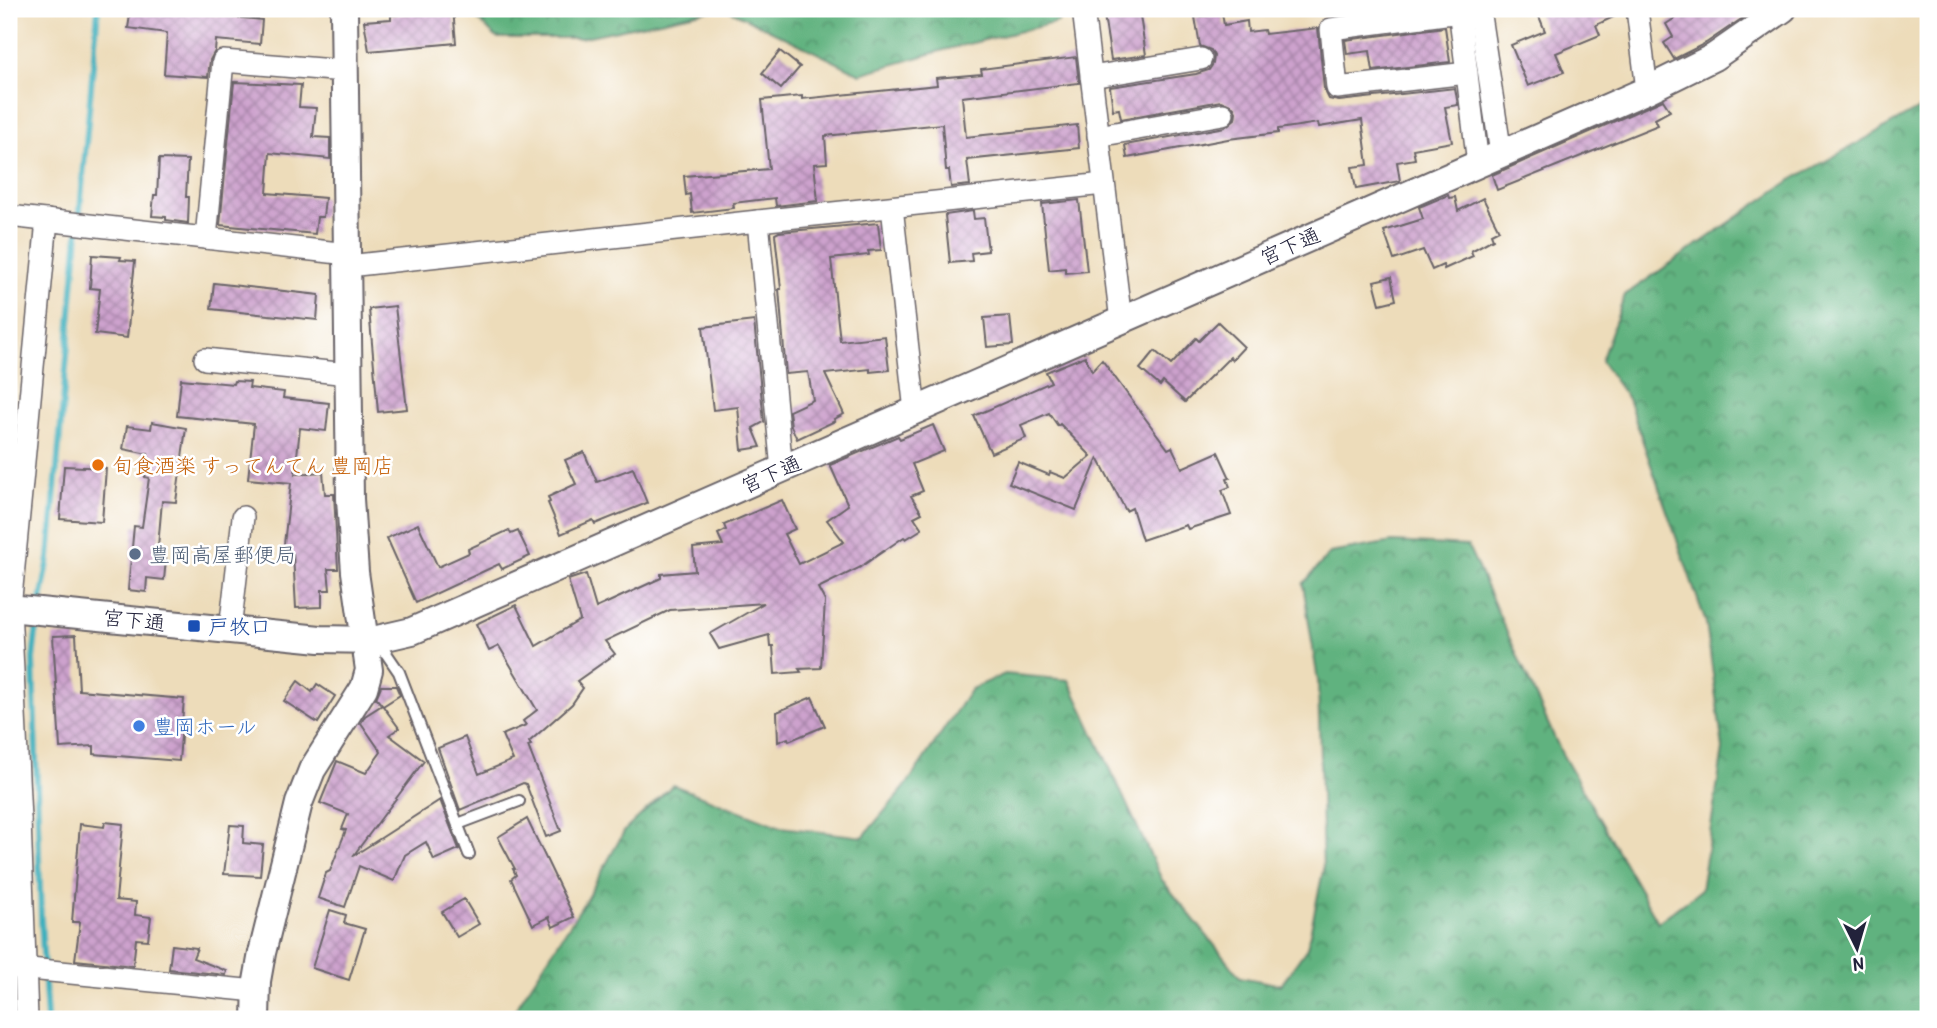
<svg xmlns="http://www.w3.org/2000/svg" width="1937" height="1028" viewBox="0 0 1937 1028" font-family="'Patrick Hand','Klee One',sans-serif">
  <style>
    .forest { fill: url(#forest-crowns); stroke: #416a5d; stroke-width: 2 }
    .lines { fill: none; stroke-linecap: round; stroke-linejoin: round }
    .stream { stroke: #41b0bd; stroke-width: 6 }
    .building { fill: url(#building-cross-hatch) }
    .service-casing { stroke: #696367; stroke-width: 14 }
    .minor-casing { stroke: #696367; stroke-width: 24 }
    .tertiary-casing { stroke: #696367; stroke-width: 30 }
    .service { stroke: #fff; stroke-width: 10 }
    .minor { stroke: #fff; stroke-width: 21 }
    .tertiary { stroke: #fff; stroke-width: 26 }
    .food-dot { fill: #e8710a; stroke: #fff; stroke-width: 2.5 }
    .service-dot { fill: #5c6f8a; stroke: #fff; stroke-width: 2.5 }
    .transit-dot { fill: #1a4fb4; stroke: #fff; stroke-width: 2.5 }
    .shop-dot { fill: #3f7fe0; stroke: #fff; stroke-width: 2.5 }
    .labels { text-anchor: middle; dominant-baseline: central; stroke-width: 5; stroke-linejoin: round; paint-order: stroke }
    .street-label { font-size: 21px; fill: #22223b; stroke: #fff }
    .food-label { font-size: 21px; fill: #c56008; stroke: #fff; text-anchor: start }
    .service-label { font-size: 21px; fill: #4e5e75; stroke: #fff; text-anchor: start }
    .transit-label { font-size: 21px; fill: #164399; stroke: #fff; text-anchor: start }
    .shop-label { font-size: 21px; fill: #366cbe; stroke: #fff; text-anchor: start }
  </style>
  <defs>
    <pattern id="forest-crowns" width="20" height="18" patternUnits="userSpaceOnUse" patternTransform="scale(1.75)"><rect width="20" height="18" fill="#60b27f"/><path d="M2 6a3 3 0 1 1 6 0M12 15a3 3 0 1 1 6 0" fill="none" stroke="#4f9069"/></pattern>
    <pattern id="building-cross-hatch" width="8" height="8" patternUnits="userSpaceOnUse" patternTransform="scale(1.75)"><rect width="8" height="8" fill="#cda2cd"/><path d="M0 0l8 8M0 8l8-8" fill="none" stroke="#a684a8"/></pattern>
  </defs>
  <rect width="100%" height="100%" fill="#fff"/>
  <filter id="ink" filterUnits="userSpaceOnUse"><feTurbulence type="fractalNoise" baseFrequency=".0143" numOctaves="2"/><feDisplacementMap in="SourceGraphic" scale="14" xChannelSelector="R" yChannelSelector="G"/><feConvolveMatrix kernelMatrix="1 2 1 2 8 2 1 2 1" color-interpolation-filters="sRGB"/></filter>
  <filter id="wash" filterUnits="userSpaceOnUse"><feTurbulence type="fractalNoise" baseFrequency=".00686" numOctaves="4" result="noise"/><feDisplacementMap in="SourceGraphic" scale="28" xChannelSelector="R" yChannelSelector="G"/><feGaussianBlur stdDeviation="1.57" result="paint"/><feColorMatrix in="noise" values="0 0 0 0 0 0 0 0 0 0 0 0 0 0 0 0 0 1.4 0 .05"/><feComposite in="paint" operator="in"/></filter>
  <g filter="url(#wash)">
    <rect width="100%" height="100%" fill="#eddcba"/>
    <!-- forest -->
    <g class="forest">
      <polygon points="467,9 716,9 580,38 497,38"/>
      <polygon points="727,9 1062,9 1058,22 944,50 860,74"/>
      <polygon points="1928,104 1928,1019 509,1019 587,898 625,830 673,785 781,827 863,837 905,787 971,689 1005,674 1069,680 1162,880 1240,977 1281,985 1307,948 1323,871 1318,681 1303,584 1330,553 1392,542 1468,546 1561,752 1658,922 1701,890 1723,749 1706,623 1628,399 1601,361 1625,295 1788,182"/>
    </g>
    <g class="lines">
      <!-- stream -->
      <g class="stream">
        <polyline points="40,606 49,558 98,9"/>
        <polyline points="38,616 33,659 41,919 47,1019"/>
      </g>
    </g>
    <g id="blocks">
      <!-- building -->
      <g class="building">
        <polygon points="131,9 160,9 262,20 260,44 216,40 215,51 210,60 208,77 164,74 167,33 128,28"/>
        <polygon points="422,9 453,9 456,43 369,51 364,21 391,19 391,15 423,12"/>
        <polygon points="1103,9 1139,9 1146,55 1111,60"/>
        <polygon points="1332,9 1384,9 1333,16"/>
        <polygon points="1536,9 1624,9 1624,12 1596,25 1600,35 1556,53 1564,72 1528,86 1511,45 1545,31"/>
        <polygon points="1675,9 1756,9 1706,43 1674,59 1664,43 1673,37 1666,24 1680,15"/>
        <polygon points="1222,13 1224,25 1247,21 1248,32 1264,30 1265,34 1318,28 1324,89 1329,99 1339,101 1455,88 1458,105 1445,107 1452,142 1413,149 1415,159 1397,162 1400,181 1356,189 1352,167 1368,165 1362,120 1319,127 1318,123 1278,129 1278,133 1228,139 1127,158 1125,145 1225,127 1235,119 1236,112 1233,106 1221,101 1121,119 1119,109 1113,110 1110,87 1196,74 1209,70 1213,64 1214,56 1211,50 1200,46 1195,17"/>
        <polygon points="1445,27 1450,62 1373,71 1370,51 1347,54 1345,40"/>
        <polygon points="780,51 800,67 781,89 762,73"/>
        <polygon points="1076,57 1079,83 962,97 966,137 1077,125 1079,148 967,160 970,185 951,187 949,170 946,170 942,124 825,136 827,163 814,164 818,201 776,206 775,198 733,203 734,208 692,213 690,194 686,195 684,176 769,169 762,100 802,96 802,99 937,85 936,78 982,74 981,69"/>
        <polygon points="234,82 301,85 299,107 316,108 313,137 330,138 330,159 270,153 267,193 325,198 323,217 317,217 315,234 220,225"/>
        <polygon points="1663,100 1670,111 1655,119 1658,125 1497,190 1492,175"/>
        <polygon points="159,159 188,160 186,197 189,197 188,223 166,220 166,217 152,216 154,195 157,195"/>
        <polygon points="1448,195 1449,198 1455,197 1458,211 1483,198 1499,230 1491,234 1493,239 1471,251 1473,256 1444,269 1443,265 1432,270 1423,250 1394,260 1384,231 1423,219 1419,207"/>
        <polygon points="1079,200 1087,271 1066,273 1065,268 1049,270 1042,204"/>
        <polygon points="973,211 974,219 984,218 988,251 971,253 972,261 950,263 945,215"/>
        <polygon points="878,223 881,250 868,251 869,255 831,259 840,341 885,336 889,370 870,372 870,369 825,374 844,414 834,419 835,421 797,439 791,426 789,411 813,400 808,372 786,374 779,289 781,289 775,234 779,232"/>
        <polygon points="92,255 121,257 120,260 135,261 127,338 95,334 100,289 90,288"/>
        <polygon points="1391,277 1396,300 1380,304 1374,281"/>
        <polygon points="214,283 319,295 317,320 211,309"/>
        <polygon points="395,306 407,409 378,412 369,309"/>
        <polygon points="1010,316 1013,345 987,347 984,318"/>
        <polygon points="754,321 764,422 753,428 761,447 742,450 738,407 713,410 703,327"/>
        <polygon points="1218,322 1244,347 1232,360 1230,357 1185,402 1163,382 1160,386 1140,369 1155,351 1171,365 1196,338 1199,341"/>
        <polygon points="1085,356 1092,371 1102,360 1168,449 1172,447 1182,468 1218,452 1230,478 1227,479 1230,487 1222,490 1231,515 1188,529 1186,525 1142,540 1132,508 1126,511 1098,458 1076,510 1009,483 1018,462 1049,475 1050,472 1065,478 1091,456 1060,424 1058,426 1049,413 1021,425 1026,438 991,453 974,416 1051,382 1046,372"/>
        <polygon points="181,379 233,384 234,381 250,382 249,388 284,392 283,398 329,403 326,431 300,428 295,474 323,472 325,494 334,494 338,569 328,569 330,590 322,590 322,607 296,608 293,554 283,553 291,483 248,479 254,424 177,416"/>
        <polygon points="152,422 186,428 176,502 162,501 157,558 166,559 164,580 147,578 146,592 128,590 134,526 142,527 149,478 145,477 148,454 123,449 127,426 151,429"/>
        <polygon points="933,425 944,451 912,464 923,491 911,496 922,513 914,517 922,529 906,539 904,537 859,568 818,588 825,601 821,668 799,669 801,672 775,674 773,646 770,646 769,635 719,649 710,634 764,603 670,610 605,641 615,654 577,681 583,688 572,704 529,742 531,745 528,746 561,831 546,837 526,784 523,783 460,810 438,748 465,737 479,774 513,760 502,735 526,725 523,721 537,710 499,646 489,651 476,624 516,605 536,646 580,620 568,580 586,574 596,608 661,578 661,574 695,571 693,548 723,545 718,534 726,530 724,525 782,500 795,529 784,534 799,564 844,542 827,520 848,505 830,465 898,436 900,439"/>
        <polygon points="584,452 597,482 633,468 647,503 595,524 593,520 561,534 548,503 550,502 548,497 576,484 565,460"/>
        <polygon points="64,466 106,468 102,522 60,519"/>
        <polygon points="418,524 438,567 469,553 468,549 509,530 511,534 518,531 530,556 502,569 499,564 416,603 387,538"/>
        <polygon points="76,635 79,690 184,699 179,761 94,754 94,746 60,748 53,636"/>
        <polygon points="298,681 312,692 317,684 335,696 318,723 284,701"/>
        <polygon points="381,686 396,686 400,695 383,706 399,728 389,735 424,761 353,856 440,800 459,849 434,860 426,842 405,855 394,881 359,866 345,907 318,898 326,873 330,871 346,830 342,829 348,814 320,803 337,761 366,773 381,752 361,723 365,716 382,705 376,698"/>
        <polygon points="812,697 825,726 789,741 788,738 778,742 777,712"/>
        <polygon points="527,819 574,917 553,927 549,917 533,925 511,879 516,875 513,869 515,869 498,837"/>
        <polygon points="105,822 123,824 116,900 136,902 135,915 151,917 148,940 136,939 133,966 75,960 80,922 72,922 80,824 104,827"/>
        <polygon points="230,825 244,826 243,843 263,845 260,876 224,874"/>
        <polygon points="464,899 479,924 457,937 442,912"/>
        <polygon points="330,910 346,915 344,923 365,929 349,980 312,968"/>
        <polygon points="172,945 197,948 193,958 227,971 226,975 169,969"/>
      </g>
    </g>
  </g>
  <g filter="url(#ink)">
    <use href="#blocks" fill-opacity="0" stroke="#696367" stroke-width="2"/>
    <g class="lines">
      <!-- service casing -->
      <g class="service-casing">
        <g id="service">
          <polyline points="372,644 386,653 399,672 469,854"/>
          <polyline points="458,824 519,801"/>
        </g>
      </g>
      <!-- minor casing -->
      <g class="minor-casing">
        <g id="minor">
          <polyline points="1083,9 1121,321"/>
          <polyline points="1459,9 1478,164"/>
          <polyline points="1479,9 1501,154"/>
          <polyline points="1637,9 1647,90"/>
          <polyline points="1460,12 1331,29 1337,88 1467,73"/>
          <polyline points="1091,77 1201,59"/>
          <polyline points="1098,136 1223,114"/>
          <polyline points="892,207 915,411"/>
          <polyline points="9,216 348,254"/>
          <polyline points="206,238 223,61 345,71"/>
          <polyline points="348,266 758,221"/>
          <polyline points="205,359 348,374"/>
          <polyline points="782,470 758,221 1104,184"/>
          <polyline points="230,630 243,517"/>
          <polyline points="9,818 20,819 27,1019"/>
          <polyline points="20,819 10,608 47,220"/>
          <polyline points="9,967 256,991"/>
        </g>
      </g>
      <!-- tertiary casing -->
      <g class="tertiary-casing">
        <g id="tertiary">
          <polyline points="9,608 320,639 373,640 412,631 1647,90 1714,57 1783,9"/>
          <polyline points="256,1019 257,981 262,953 299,803 312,770 364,688 369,670 355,572 350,499 344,9"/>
        </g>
      </g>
      <!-- service -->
      <use href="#service" class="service"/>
      <!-- minor -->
      <use href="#minor" class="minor"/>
      <!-- tertiary -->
      <use href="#tertiary" class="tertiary"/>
    </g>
  </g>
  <!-- markers -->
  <circle class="food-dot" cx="98" cy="465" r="7"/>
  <circle class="service-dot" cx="135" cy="554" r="7"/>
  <rect class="transit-dot" x="187" y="619" width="14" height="14" rx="3.5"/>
  <circle class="shop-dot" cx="139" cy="726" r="7"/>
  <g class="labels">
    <!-- street labels -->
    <g class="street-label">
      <text transform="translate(1290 246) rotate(-24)">宮下通</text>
      <text transform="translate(771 474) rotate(-24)">宮下通</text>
      <text transform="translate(134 620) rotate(6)">宮下通</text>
    </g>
    <!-- food labels -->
    <g class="food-label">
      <text x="112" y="465">旬食酒楽 すってんてん 豊岡店</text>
    </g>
    <!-- service labels -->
    <g class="service-label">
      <text x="149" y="554">豊岡高屋郵便局</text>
    </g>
    <!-- transit labels -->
    <g class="transit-label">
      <text x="208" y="626">戸牧口</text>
    </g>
    <!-- shop labels -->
    <g class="shop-label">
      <text x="153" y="726">豊岡ホール</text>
    </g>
  </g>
  <!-- margin -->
  <rect width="1937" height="1028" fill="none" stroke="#fff" stroke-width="35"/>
  <!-- north arrow -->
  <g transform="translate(1857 948) rotate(175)" stroke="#ffffff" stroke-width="5" paint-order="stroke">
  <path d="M0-5L12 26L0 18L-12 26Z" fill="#22223b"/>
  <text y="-10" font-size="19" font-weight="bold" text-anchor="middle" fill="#22223b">N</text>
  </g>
</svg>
